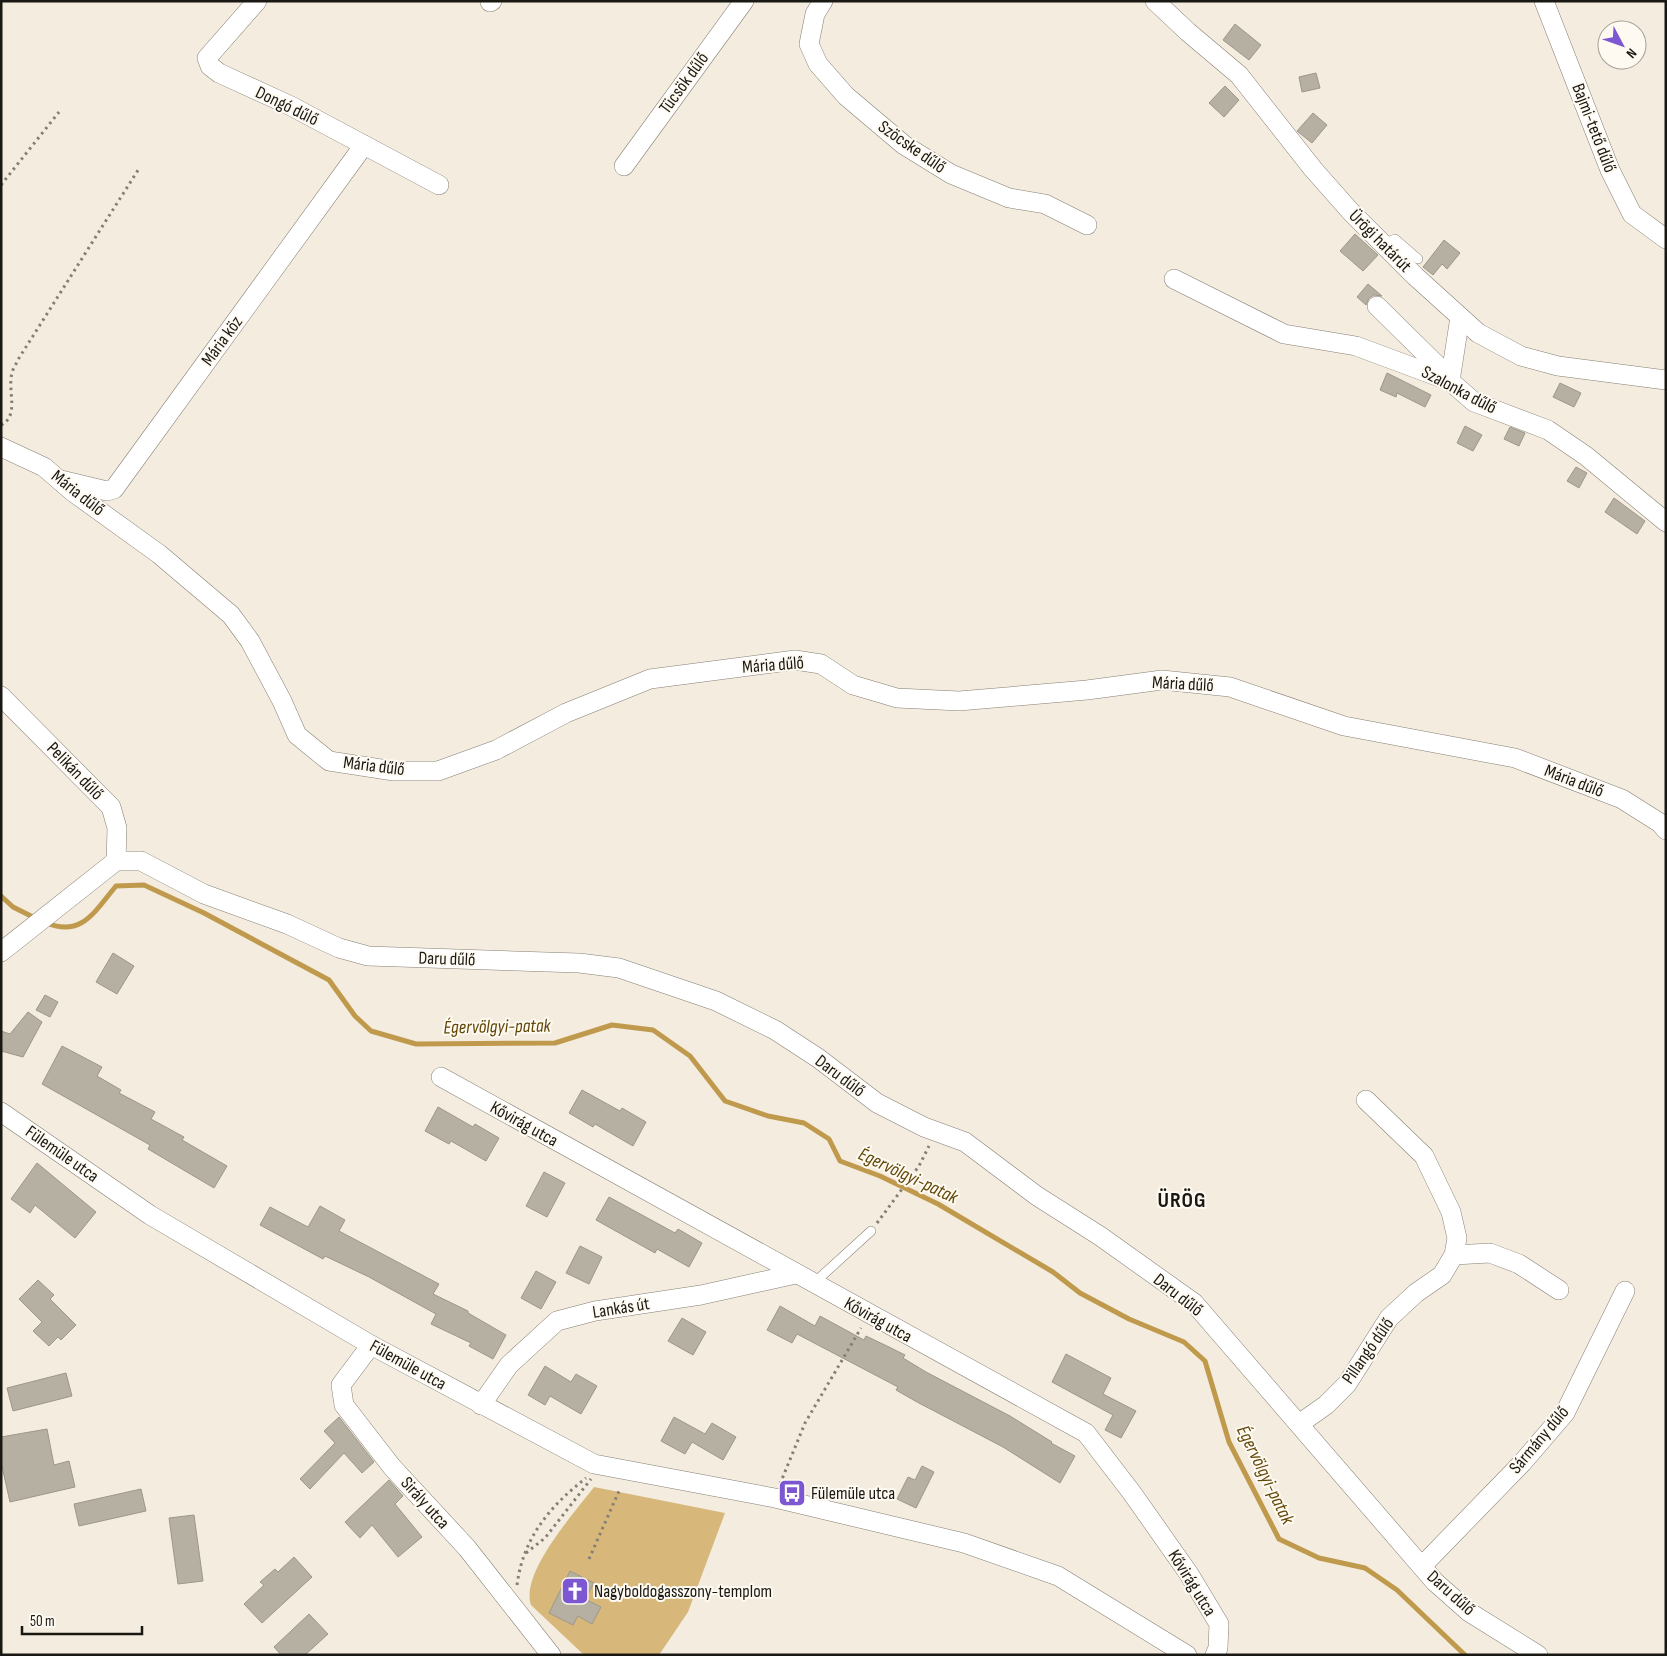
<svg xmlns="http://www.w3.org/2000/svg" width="1667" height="1656" viewBox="0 0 1667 1656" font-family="'Sofia Sans Condensed',sans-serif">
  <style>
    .green { fill: #d7b87a }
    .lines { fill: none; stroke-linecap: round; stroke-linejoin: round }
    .stream { stroke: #c09a4c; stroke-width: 5 }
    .building { fill: #b6b0a3; stroke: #9d978a }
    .lane-casing { stroke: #867f73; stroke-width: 10 }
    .street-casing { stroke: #867f73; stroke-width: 20 }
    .path { stroke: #847f76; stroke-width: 3; stroke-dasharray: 2.5 4; stroke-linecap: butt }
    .lane { stroke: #fff; stroke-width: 9 }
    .street { stroke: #fff; stroke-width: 19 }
    .labels { text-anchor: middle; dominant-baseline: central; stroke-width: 4; stroke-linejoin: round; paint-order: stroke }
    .street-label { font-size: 18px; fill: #1a1813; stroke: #fefaf2 }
    .poi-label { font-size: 18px; fill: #1a1813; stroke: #fefaf2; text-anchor: start }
    .water-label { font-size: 19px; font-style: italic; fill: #614706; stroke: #fefaf2 }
    .district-label { font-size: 22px; font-weight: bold; letter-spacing: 1px; fill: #1a1813; stroke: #fefaf2 }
  </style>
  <rect width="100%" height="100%" fill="#f3ecdf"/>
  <!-- green -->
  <path class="green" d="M594 1487 725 1513 688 1612 659 1655H584L531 1605C520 1573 575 1512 594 1487Z"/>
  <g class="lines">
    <!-- stream -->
    <g class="stream">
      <polyline points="1,896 13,907 37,919"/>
      <path d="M45 922C81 939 95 911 116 886L144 885 204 913 329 980 355 1016 371 1031 416 1044 555 1043 612 1025 653 1030 690 1056 725 1101 768 1116 804 1123 829 1139 840 1161 880 1176 938 1204 1053 1272 1080 1293 1129 1319 1184 1342 1205 1361 1229 1442 1279 1539 1319 1558 1365 1568 1397 1590 1465 1655"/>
    </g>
  </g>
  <!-- building -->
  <g class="building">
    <polygon points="1235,24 1261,45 1249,60 1223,40"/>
    <polygon points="1316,73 1320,88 1302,92 1299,77"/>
    <polygon points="1225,86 1239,100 1224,117 1209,103"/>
    <polygon points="1313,113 1327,125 1312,143 1297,131"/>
    <polygon points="1355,234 1378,255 1363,271 1340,251"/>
    <polygon points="1444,240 1460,253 1447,269 1442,264 1433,275 1423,267"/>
    <polygon points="1368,284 1382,296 1374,295 1369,298 1366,305 1357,297"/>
    <polygon points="1387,373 1431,395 1425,407 1397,393 1396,397 1380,390"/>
    <polygon points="1560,383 1581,393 1574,407 1553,397"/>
    <polygon points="1465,426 1482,435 1473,451 1457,443"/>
    <polygon points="1510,427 1525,433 1519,446 1504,439"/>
    <polygon points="1576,467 1587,473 1579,488 1567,481"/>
    <polygon points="1614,498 1645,521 1637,534 1605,512"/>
    <polygon points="113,953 134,966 117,994 96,982"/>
    <polygon points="45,995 58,1002 50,1017 36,1010"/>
    <polygon points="28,1012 42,1022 23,1057 1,1051 1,1031 10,1034"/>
    <polygon points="62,1046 102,1067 97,1076 121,1090 119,1093 155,1112 151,1119 184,1137 182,1140 227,1166 214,1188 148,1149 150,1145 42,1084"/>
    <polygon points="582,1090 620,1111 622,1108 646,1122 633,1146 595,1124 593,1127 569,1113"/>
    <polygon points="438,1107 473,1127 475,1124 499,1138 486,1161 451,1141 449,1144 425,1131"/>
    <polygon points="37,1163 96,1212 75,1238 35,1205 30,1213 11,1199"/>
    <polygon points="544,1172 565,1183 547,1217 526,1206"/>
    <polygon points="609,1197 675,1233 678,1229 702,1243 689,1267 657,1249 655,1253 596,1220"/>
    <polygon points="320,1206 345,1220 339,1231 439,1284 433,1294 468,1311 468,1313 506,1335 493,1359 469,1346 471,1343 431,1324 436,1314 369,1277 325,1256 323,1259 260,1225 270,1207 308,1227"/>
    <polygon points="580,1246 602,1257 589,1284 566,1273"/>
    <polygon points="536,1271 556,1282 541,1309 521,1298"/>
    <polygon points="38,1280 54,1295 50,1299 76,1325 61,1340 58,1337 49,1346 33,1331 42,1322 19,1299"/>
    <polygon points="780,1306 815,1326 820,1316 864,1340 866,1336 889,1347 905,1355 903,1358 926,1372 1010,1416 1052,1442 1051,1443 1075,1456 1060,1483 1003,1447 917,1402 896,1390 898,1387 797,1334 792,1343 767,1330"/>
    <polygon points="682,1318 706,1332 693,1355 668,1341"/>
    <polygon points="1066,1354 1111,1378 1103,1394 1136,1411 1121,1438 1105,1430 1113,1415 1052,1382"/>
    <polygon points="545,1366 571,1382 576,1374 597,1386 581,1414 550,1396 545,1405 528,1395"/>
    <polygon points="66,1373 72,1396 13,1411 7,1388"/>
    <polygon points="339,1417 374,1462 362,1473 344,1453 310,1489 300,1479 335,1443 324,1431"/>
    <polygon points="674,1417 705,1434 712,1423 736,1437 723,1460 692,1442 685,1454 661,1441"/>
    <polygon points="47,1429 54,1465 69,1461 75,1487 10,1502 1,1462 1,1437"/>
    <polygon points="922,1466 934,1472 916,1508 897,1499 908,1477 915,1480"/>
    <polygon points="389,1480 403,1496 395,1504 422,1537 398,1557 372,1525 360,1538 345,1522"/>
    <polygon points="141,1489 146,1511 79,1526 74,1504"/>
    <polygon points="194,1515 203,1581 178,1584 169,1518"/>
    <polygon points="294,1557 312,1577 262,1623 244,1604 264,1585 260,1582 275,1569 278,1572"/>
    <polygon points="570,1571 594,1583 585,1599 601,1607 592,1624 578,1616 573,1625 549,1613"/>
    <polygon points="309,1614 328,1634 305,1655 281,1655 274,1647"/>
  </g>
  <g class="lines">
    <!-- lane casing -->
    <g class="lane-casing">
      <g id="lane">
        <polyline points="1383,244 1395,239 1418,259"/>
        <polyline points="814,1283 871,1231"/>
      </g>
    </g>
    <!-- street casing -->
    <g class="street-casing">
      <g id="street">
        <polyline points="257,1 207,58 210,66 219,73 291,106 439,185"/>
        <polyline points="823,1 815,14 809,44 818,64 846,96 904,145 951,174 1009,198 1045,204 1087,225"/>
        <polyline points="1155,1 1188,32 1239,75 1313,169 1351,212 1415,276 1478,333 1521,356 1558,366 1666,380"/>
        <polyline points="1544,1 1610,170 1632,214 1666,239"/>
        <polyline points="490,2 492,1"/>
        <polyline points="624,166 744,1"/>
        <polyline points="1174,279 1284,334 1356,346 1450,381 1474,402 1548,430 1586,456 1666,522"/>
        <polyline points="1377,306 1443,371 1450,381 1460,317"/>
        <polyline points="1,447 44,467 73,492 159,554 231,615 250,641 282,701 297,735 329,761 394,771 438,771 496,750 566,713 650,679 795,660 821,664 853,685 897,698 959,701 1087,690 1162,680 1230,687 1344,726 1515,758 1622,799 1660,823 1666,830"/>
        <polyline points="61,480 107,491 114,489 364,145"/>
        <polyline points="1,696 111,807 117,828 116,861"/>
        <polyline points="1,952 116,861 141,861 204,894 287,924 339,948 368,956 579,963 619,968 716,1001 775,1030 818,1058 877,1103 924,1127 965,1142 1037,1196 1100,1236 1194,1303 1435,1582 1469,1612 1538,1655"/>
        <polyline points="441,1077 1086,1433 1132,1493 1189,1574 1219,1624 1218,1648 1215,1655"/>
        <polyline points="1,1112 150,1215 371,1345 594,1464 775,1498 964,1543 1058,1576 1187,1655"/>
        <polyline points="1454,1255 1490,1253 1519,1264 1559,1290"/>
        <polyline points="371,1345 341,1385 344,1405 392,1467 467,1548 551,1655"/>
        <polyline points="481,1405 509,1365 557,1321 595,1311 701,1295 796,1274"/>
        <polyline points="1299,1424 1326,1405 1347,1384 1389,1318 1416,1293 1442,1275 1454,1255 1457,1238 1451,1212 1424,1156 1366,1100"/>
        <polyline points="1422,1566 1522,1463 1565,1413 1625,1291"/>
      </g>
    </g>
    <!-- path -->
    <g class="path">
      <polyline points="1,185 59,112"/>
      <path d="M1 425C20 416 7 390 12 373 13 368 17 363 19 358L140 167"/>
      <polyline points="877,1223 919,1166 929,1146"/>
      <polyline points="780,1484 805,1423 861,1328"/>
      <polyline points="526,1553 545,1538 591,1479"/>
      <polyline points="589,1559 619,1491"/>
      <path d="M517 1585C523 1538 550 1506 586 1478"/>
    </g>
    <!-- lane -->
    <use href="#lane" class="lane"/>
    <!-- street -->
    <use href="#street" class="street"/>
  </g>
  <!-- icons -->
  <defs>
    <g id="bus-square" transform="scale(1.4375)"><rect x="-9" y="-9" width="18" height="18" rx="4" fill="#7c57d1" stroke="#fefaf2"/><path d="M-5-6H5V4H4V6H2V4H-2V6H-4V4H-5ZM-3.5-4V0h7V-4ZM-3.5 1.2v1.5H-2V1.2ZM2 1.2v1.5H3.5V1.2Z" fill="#fff"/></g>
    <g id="church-square" transform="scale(1.4375)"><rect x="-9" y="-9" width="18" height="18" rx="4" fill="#7c57d1" stroke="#fefaf2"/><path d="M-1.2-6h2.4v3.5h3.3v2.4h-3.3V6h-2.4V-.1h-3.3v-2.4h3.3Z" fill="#fff"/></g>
  </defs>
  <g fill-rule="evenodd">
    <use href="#bus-square" x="792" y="1493"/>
    <use href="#church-square" x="575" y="1591"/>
  </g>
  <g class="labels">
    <!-- street labels -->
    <g class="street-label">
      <text transform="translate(684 83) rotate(-54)">Tücsök dűlő</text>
      <text transform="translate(287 106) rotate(26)">Dongó dűlő</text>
      <text transform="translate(1594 128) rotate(69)">Bajmi-tető dűlő</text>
      <text transform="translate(912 147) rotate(35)">Szöcske dűlő</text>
      <text transform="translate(1380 241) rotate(45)">Ürögi határút</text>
      <text transform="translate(222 341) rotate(-54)">Mária köz</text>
      <text transform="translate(1459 390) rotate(28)">Szalonka dűlő</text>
      <text transform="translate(78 493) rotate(38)">Mária dűlő</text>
      <text transform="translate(773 665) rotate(-4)">Mária dűlő</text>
      <text transform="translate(1183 684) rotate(3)">Mária dűlő</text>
      <text transform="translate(374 766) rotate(7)">Mária dűlő</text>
      <text transform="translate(75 771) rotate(46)">Pelikán dűlő</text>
      <text transform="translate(1574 781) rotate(21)">Mária dűlő</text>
      <text transform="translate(447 959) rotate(2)">Daru dűlő</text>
      <text transform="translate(840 1076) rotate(37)">Daru dűlő</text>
      <text transform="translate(524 1124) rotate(29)">Kővirág utca</text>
      <text transform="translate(62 1154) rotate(35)">Fülemüle utca</text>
      <text transform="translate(1178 1295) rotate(38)">Daru dűlő</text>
      <text transform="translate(621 1308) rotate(-9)">Lankás út</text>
      <text transform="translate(878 1320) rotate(29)">Kővirág utca</text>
      <text transform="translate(1368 1351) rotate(-55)">Pillangó dűlő</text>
      <text transform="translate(408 1365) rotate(29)">Fülemüle utca</text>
      <text transform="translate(1539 1440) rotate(-50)">Sármány dűlő</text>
      <text transform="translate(425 1503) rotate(48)">Sirály utca</text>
      <text transform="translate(1192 1583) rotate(58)">Kővirág utca</text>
      <text transform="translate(1451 1593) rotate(42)">Daru dűlő</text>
    </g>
    <!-- poi labels -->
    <g class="poi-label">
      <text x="811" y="1493">Fülemüle utca</text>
      <text x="594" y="1591">Nagyboldogasszony-templom</text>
    </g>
    <!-- water labels -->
    <g class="water-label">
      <text transform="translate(497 1027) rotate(-1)">Égervölgyi-patak</text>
      <text transform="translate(908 1176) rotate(25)">Égervölgyi-patak</text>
      <text transform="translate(1265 1475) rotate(64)">Égervölgyi-patak</text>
    </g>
    <!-- district labels -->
    <g class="district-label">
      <text x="1182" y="1200">ÜRÖG</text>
    </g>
  </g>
  <!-- border -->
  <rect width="1667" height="1656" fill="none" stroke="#1a1813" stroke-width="5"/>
  <!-- north arrow -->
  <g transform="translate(1622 45) rotate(131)"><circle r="24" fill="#fefaf2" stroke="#a3a099"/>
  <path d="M0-4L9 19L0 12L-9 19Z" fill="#7c57d1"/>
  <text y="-8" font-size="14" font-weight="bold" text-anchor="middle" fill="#1a1813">N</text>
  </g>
  <!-- scale -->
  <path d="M22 1626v8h120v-8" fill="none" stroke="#1a1813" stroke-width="2.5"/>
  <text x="30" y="1626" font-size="15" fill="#1a1813" stroke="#fefaf2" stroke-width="4" paint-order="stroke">50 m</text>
</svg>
